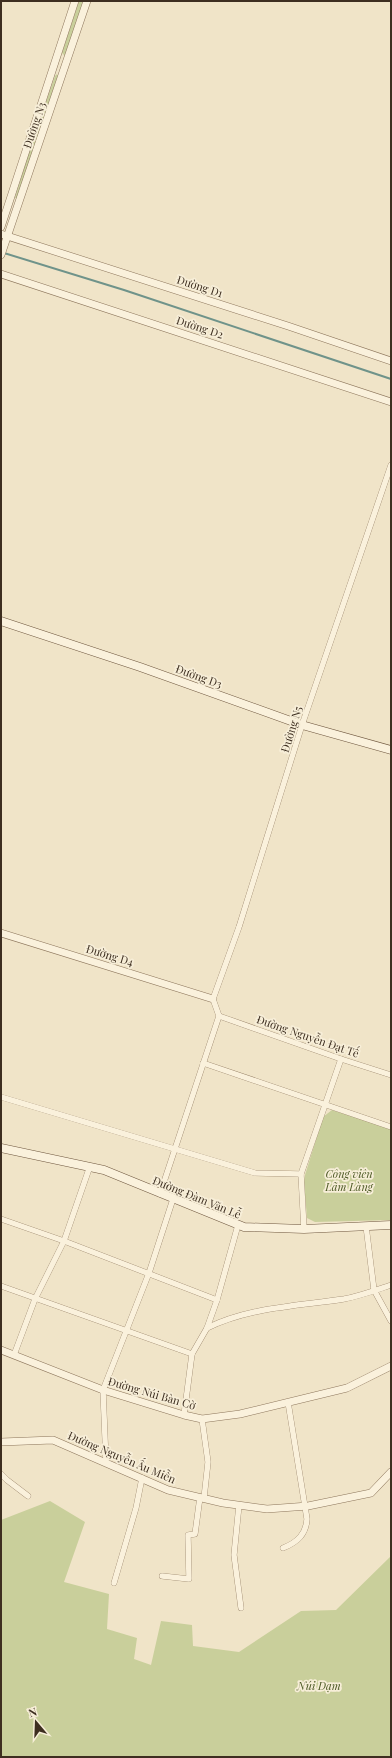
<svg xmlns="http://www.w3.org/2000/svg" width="392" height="1758" viewBox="0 0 392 1758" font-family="'Playfair Display',serif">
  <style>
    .green { fill: #c9cf9b }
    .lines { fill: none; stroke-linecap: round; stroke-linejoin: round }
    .stream { stroke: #6f938a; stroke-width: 2 }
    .minor-casing { stroke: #8d765c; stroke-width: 6 }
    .tertiary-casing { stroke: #8d765c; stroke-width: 8 }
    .secondary-casing { stroke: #6f573f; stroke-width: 9 }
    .minor { stroke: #faf1dc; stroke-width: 5.5 }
    .tertiary { stroke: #faf1dc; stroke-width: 7 }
    .secondary { stroke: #faf1dc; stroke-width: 8 }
    .labels { text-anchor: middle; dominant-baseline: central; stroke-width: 3.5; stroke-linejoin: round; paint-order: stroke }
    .street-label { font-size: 11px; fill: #3d2e20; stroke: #f7eed8 }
    .park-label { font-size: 11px; font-style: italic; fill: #4d5a26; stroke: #f7eed8 }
  </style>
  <rect width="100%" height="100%" fill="#f0e4c8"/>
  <!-- green -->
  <g class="green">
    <polygon points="79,1 84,1 65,56 62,53"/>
    <polygon points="57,74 58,76 17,198 15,198 30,149 55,76"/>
    <polygon points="332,1110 391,1129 391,1220 315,1222 307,1218 304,1183 305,1175 323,1117"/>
    <polygon points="50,1501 85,1522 64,1582 109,1594 107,1629 137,1638 134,1659 151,1665 161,1621 192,1625 193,1646 239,1652 301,1611 336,1610 391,1556 391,1757 1,1757 1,1520"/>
  </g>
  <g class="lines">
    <!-- stream -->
    <polyline class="stream" points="4,253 124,290 391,379"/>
    <!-- minor casing -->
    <g class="minor-casing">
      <g id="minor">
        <polyline points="219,1016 341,1059 391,1075"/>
        <polyline points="203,1063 391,1127"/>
        <polyline points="1,1097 255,1173 301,1174"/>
        <polyline points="160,1194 219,1016 213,999 239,927 302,725 391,465"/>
        <polyline points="1,1219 64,1241 217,1300"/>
        <polyline points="366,1226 374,1290 391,1321"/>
        <polyline points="304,1229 301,1174 341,1059"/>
        <polyline points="1,1286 192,1354"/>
        <path d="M207 1328C250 1307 298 1306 344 1299 360 1296 376 1290 391 1285"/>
        <polyline points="14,1355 35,1299 64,1241 90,1166"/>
        <polyline points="184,1415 192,1354 207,1328 217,1300 238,1225"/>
        <polyline points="202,1419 208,1462 204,1498"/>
        <polyline points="106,1462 103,1390 149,1273 173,1199"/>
        <polyline points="1,1474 7,1480 28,1496"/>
        <polyline points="239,1505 234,1555 241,1608"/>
        <path d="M283 1548C298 1542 306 1534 307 1519L288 1402"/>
        <polyline points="162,1576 189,1579 188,1535 195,1534 200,1497"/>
        <polyline points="114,1583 136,1508 142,1478"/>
      </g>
    </g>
    <!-- tertiary casing -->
    <g class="tertiary-casing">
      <g id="tertiary">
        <polyline points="1,227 75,1"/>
        <polyline points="1,234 288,326 391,361"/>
        <polyline points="1,255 87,1"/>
        <polyline points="1,274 391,402"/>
        <polyline points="1,933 213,999"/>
        <polyline points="1,1350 103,1390 184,1415 202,1419 240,1414 347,1388 391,1366"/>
        <polyline points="1,1442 53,1440 168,1490 223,1503 267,1509 308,1506 371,1493 391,1472"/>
      </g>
    </g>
    <!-- secondary casing -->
    <g class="secondary-casing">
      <g id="secondary">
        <polyline points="1,621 140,667 302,725 391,750"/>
        <polyline points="1,1148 104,1170 244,1227 304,1229 391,1225"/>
      </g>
    </g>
    <!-- minor -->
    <use href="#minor" class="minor"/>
    <!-- tertiary -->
    <use href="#tertiary" class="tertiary"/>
    <!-- secondary -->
    <use href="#secondary" class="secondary"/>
  </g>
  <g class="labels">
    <!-- street labels -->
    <g class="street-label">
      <text transform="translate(34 125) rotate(-71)">Đường N3</text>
      <text transform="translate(200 286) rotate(18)">Đường D1</text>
      <text transform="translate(200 327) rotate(18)">Đường D2</text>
      <text transform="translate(199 676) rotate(20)">Đường D3</text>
      <text transform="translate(291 729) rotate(-73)">Đường N5</text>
      <text transform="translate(110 955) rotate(17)">Đường D4</text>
      <text transform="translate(308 1036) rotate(19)">Đường Nguyễn Đạt Tế</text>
      <text transform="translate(197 1197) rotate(22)">Đường Đàm Văn Lễ</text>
      <text transform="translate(152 1393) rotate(16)">Đường Núi Bàn Cờ</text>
      <text transform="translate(122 1457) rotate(23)">Đường Nguyễn Ấu Miễn</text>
    </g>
    <!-- park labels -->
    <g class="park-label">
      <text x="349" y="1173">Công viên<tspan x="349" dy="13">Lãm Làng</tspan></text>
      <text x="319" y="1685">Núi Dạm</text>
    </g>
  </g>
  <!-- border -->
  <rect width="392" height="1758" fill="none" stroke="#3d2e20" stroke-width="4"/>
  <!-- north arrow -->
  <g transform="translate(36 1722) rotate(341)" stroke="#f7eed8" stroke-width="3" paint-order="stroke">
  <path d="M0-3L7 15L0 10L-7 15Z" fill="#3d2e20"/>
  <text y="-6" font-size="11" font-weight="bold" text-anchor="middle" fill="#3d2e20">N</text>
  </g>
</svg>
